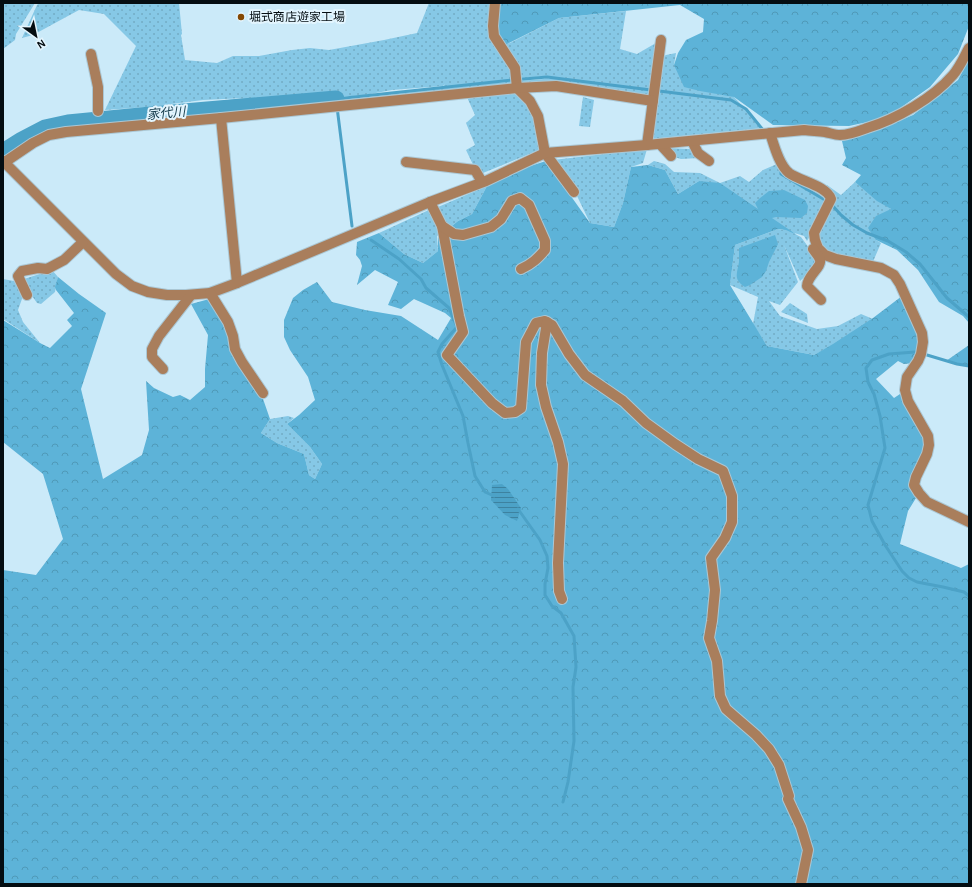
<svg xmlns="http://www.w3.org/2000/svg" width="972" height="887" viewBox="0 0 972 887" font-family="'Alegreya Sans','Noto Sans JP',sans-serif">
  <style>
    .grass { fill: url(#grass-dots); fill-rule: evenodd }
    .forest { fill: url(#forest-crowns) }
    .water { fill: url(#water-rules) }
    .lines { fill: none; stroke-linecap: round; stroke-linejoin: round }
    .stream { stroke: #4ca2c7; stroke-width: 3 }
    .river { stroke: #4ca2c7; stroke-width: 17 }
    .minor-casing { stroke: #abc7d4; stroke-width: 12 }
    .minor { stroke: #a97e5c; stroke-width: 10 }
    .poi-dot { fill: #844803; stroke: #e3f5fe; stroke-width: 1.5 }
    .labels { text-anchor: middle; dominant-baseline: central; stroke-width: 4; stroke-linejoin: round; paint-order: stroke }
    .poi-label { font-size: 12px; fill: #040d12; stroke: #e3f5fe; text-anchor: start }
    .water-label { font-size: 13px; font-style: italic; fill: #163d4d; stroke: #e3f5fe }
  </style>
  <defs>
    <pattern id="grass-dots" width="8" height="8" patternUnits="userSpaceOnUse"><rect width="8" height="8" fill="#86c8e6"/><path d="M2 2h.1M6 6h.1" fill="none" stroke="#72abc4" stroke-width="1.8" stroke-linecap="round"/></pattern>
    <pattern id="forest-crowns" width="20" height="18" patternUnits="userSpaceOnUse"><rect width="20" height="18" fill="#5db3d8"/><path d="M2 6a3 3 0 1 1 6 0M12 15a3 3 0 1 1 6 0" fill="none" stroke="#4f99b8"/></pattern>
    <pattern id="water-rules" width="6" height="5" patternUnits="userSpaceOnUse"><rect width="6" height="5" fill="#4ca2c7"/><path d="M0 2.5h6" fill="none" stroke="#3d82a0"/></pattern>
  </defs>
  <rect width="100%" height="100%" fill="#cbeaf9"/>
  <!-- grass -->
  <g class="grass">
    <polygon points="3,3 35,3 16,34 15,40 3,49"/>
    <path d="M39 3H179L182 34 181 35 185 60 217 63 233 56H259L292 50 310 48 329 50 384 40 417 33 429 3H495L493 20 495 46 510 43 559 18 626 11 620 49 637 54 661 40 659 59 666 55 676 53 674 65 734 97 763 128 651 139 654 103 612 95 518 88 536 119 541 145 539 150 478 175 466 150 475 145 466 123 475 115 466 95 49 133 10 157 3 146V144L45 123 78 115 100 114 246 98 203 100 147 107 105 110 136 46 104 14 79 10 33 35 22 38 37 5ZM545 76 555 78 483 84 349 99 331 96 340 97 365 95 392 90 443 86 445 84 443 87Z"/>
    <polygon points="583,97 594,100 590,127 579,126"/>
    <polygon points="667,148 690,149 699,158 681,159 671,156"/>
    <polygon points="647,149 643,163 631,167 623,203 614,227 590,223 577,196 553,160"/>
    <polygon points="654,161 665,164 674,172 700,173 720,183 740,176 749,182 763,170 777,164 824,191 827,185 841,195 855,182 891,209 876,240 881,243 872,264 837,259 815,240 828,204 807,241 804,236 791,232 801,237 820,263 800,281 784,245 798,282 780,305 769,301 780,316 817,329 838,326 861,314 873,319 833,345 814,355 767,346 753,324 758,297 730,285 735,245 778,229 784,230 699,181 678,194 665,170 648,165"/>
    <polygon points="487,186 472,214 458,221 449,228 438,207"/>
    <polygon points="431,209 441,233 437,236 438,251 423,263 404,254 379,233"/>
    <polygon points="52,270 58,277 55,292 41,304 37,303 21,280"/>
    <polygon points="3,279 14,281 23,296 18,310 23,322 40,343 3,319"/>
    <polygon points="790,303 807,314 808,323 781,312"/>
    <polygon points="288,416 294,418 287,424 310,447 322,464 315,479 309,475 304,454 277,443 261,433 270,419"/>
  </g>
  <!-- forest -->
  <g class="forest">
    <polygon points="496,3 969,3 969,26 958,54 930,87 886,118 849,126 773,125 734,97 700,91 684,87 674,65 678,53 686,40 703,32 704,19 680,5 559,18 501,47 493,26"/>
    <polygon points="969,59 969,323 963,316 939,302 918,270 897,250 876,240 868,228 876,216 891,209 877,201 855,182 861,175 842,165 846,158 842,141 870,133 913,115 958,80"/>
    <polygon points="546,161 590,223 614,227 623,203 631,167 648,165 665,170 678,194 699,181 720,183 758,209 755,203 760,198 769,191 784,190 805,200 808,206 807,213 801,218 776,217 772,218 797,235 786,230 778,229 735,245 730,285 767,346 814,355 833,344 873,318 902,296 920,336 920,343 914,363 904,364 898,361 876,379 894,398 903,392 929,445 911,487 916,498 908,511 900,544 961,568 969,564 969,884 3,884 3,570 36,575 63,539 43,474 3,442 3,320 40,343 50,348 72,326 67,320 74,313 56,290 55,287 58,277 79,294 106,313 81,389 103,479 142,455 149,430 146,381 154,388 173,397 180,395 190,400 205,387 205,369 208,335 191,304 213,298 262,396 270,419 261,433 277,443 304,454 309,475 315,479 322,464 310,447 287,424 299,415 315,400 308,377 290,350 284,337 284,320 293,298 303,290 317,282 332,302 365,310 401,316 438,340 451,318 445,313 414,299 401,309 388,305 398,282 375,270 357,285 362,266 360,260 356,255 357,242 379,233 404,254 423,263 438,251 438,237 458,221 472,214 487,186 504,177 527,167"/>
    <path d="M775 235 778 244 769 262 766 271 762 277 750 285 745 287C733 279 737 274 739 262 739 257 739 253 739 248Z"/>
    <polygon points="969,344 969,366 946,361 969,345"/>
  </g>
  <!-- water -->
  <polygon class="water" points="502,484 508,489 521,508 517,521 505,515 491,500 492,485"/>
  <g class="lines">
    <!-- stream -->
    <g class="stream">
      <polyline points="781,169 781,174 825,200 832,205 841,215 853,225 867,233 888,241 906,252 920,264 947,298 969,317"/>
      <polyline points="352,226 336,99 513,80 547,77 731,100 746,109 764,131"/>
      <polyline points="371,240 399,259 421,279 426,288 449,308 457,327 442,344 438,352 442,365 463,416 468,443 475,476 485,492 494,496"/>
      <polyline points="915,352 889,354 872,360 866,368 868,382 874,394 880,416 885,448 868,505 872,521 885,545 902,571 909,578 917,582 943,587 964,592 969,596"/>
      <polyline points="927,355 957,364 969,366"/>
      <polyline points="518,509 540,540 547,556 548,568 545,584 545,595 552,606 561,613 574,636 576,667 573,687 574,741 568,782 563,802"/>
    </g>
    <!-- river -->
    <polyline class="river" points="3,152 22,140 45,128 68,123 161,114 336,99"/>
    <!-- minor casing -->
    <g class="minor-casing">
      <g id="minor">
        <polyline points="495,3 493,26 494,36 515,68 517,88 530,101 538,116 545,153 574,192"/>
        <polyline points="91,54 98,87 98,111"/>
        <polyline points="221,118 237,283"/>
        <path d="M770 133C774 145 779 165 789 173 800 181 827 186 831 199L814 233 815 240 818 248 825 255 836 259 881 268 894 275 900 284 922 333 923 342 921 354 918 361 907 377 905 390 908 401 928 436 929 445 927 454 916 477 914 485 919 493 927 502 969 522"/>
        <polyline points="692,141 698,153 709,161"/>
        <polyline points="660,144 671,156"/>
        <polyline points="647,145 661,40"/>
        <path d="M3 161 116 274 132 286 148 292 167 295H186L210 293 237 283 430 202 486 181 545 153 647 145 804 130C811 131 818 131 825 132 830 133 835 135 840 135 849 135 859 131 867 128 897 119 933 98 953 75 960 67 964 57 969 48"/>
        <polyline points="5,162 33,143 49,135 66,132 221,118 517,88 556,86 653,101"/>
        <polyline points="406,162 475,170 482,182"/>
        <polyline points="430,202 442,226 459,316 463,332 447,355 492,403 505,413 515,412 521,408 526,342 536,323 545,321 552,325 569,354 585,375 623,401 646,423 675,444 698,459 723,471 732,496 732,522 725,538 711,558 715,590 712,621 709,638 717,661 720,696 726,709 756,735 769,749 779,765 789,796 788,799 801,827 808,850 801,884"/>
        <path d="M442 226 454 234 463 235 491 227 501 219 512 201 520 198 529 205 545 241V250C537 259 532 264 521 269"/>
        <path d="M813 249C815 252 819 256 820 260 822 267 807 276 807 286L821 300"/>
        <polyline points="210,293 228,322 233,336 235,349 242,362 263,393"/>
        <polyline points="27,295 18,276 22,271 38,268 47,269 64,260 83,242"/>
        <polyline points="547,322 542,353 541,385 546,407 558,442 563,464 558,563 559,591 562,599"/>
        <polyline points="163,369 152,357 152,349 159,336 191,295"/>
      </g>
    </g>
    <!-- minor -->
    <use href="#minor" class="minor"/>
  </g>
  <!-- markers -->
  <circle class="poi-dot" cx="241" cy="17" r="4"/>
  <g class="labels">
    <!-- poi labels -->
    <g class="poi-label">
      <text x="249" y="17">堀式商店遊家工場</text>
    </g>
    <!-- water labels -->
    <g class="water-label">
      <text transform="translate(166 114) rotate(-5)">家代川</text>
    </g>
  </g>
  <!-- border -->
  <rect width="972" height="887" fill="none" stroke="#040d12" stroke-width="8"/>
  <!-- north arrow -->
  <g transform="translate(36 36) rotate(147)" stroke="#e3f5fe" stroke-width="3" paint-order="stroke">
  <path d="M0-3L7 15L0 10L-7 15Z" fill="#040d12"/>
  <text y="-6" font-size="11" font-weight="bold" text-anchor="middle" fill="#040d12">N</text>
  </g>
</svg>
